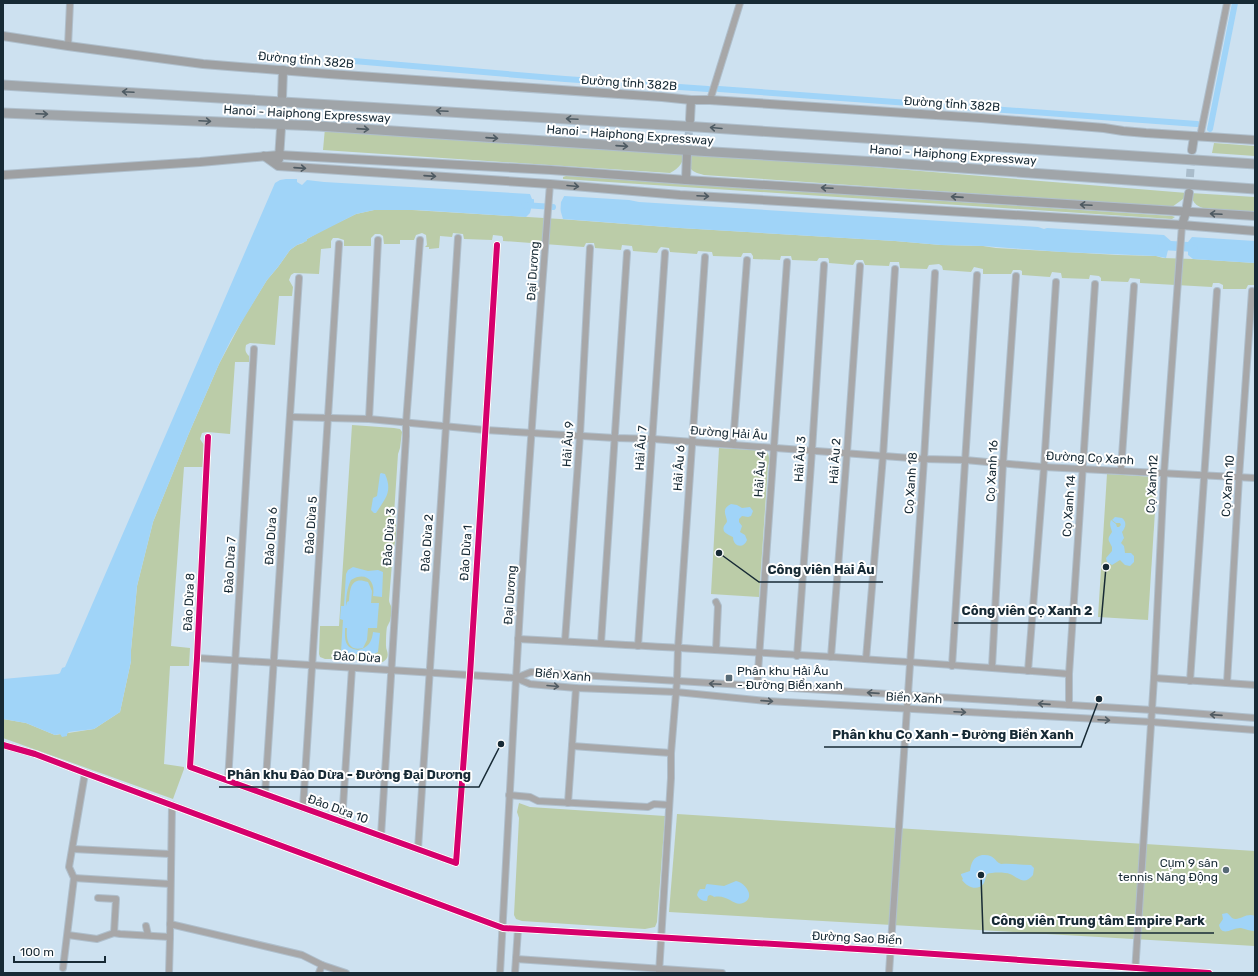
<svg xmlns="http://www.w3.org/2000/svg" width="1258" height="976" viewBox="0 0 1258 976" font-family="Rubik,sans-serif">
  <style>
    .green { fill: #bbcca8 }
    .water { fill: #a0d4f8 }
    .pier { fill: #cde1f0 }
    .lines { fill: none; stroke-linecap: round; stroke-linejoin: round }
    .canal { stroke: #a0d4f8; stroke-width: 6 }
    .major-tunnel { stroke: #a9bccb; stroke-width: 8; stroke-dasharray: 8 4; stroke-linecap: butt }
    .minor-casing { stroke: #afbfcc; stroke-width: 8 }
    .major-casing { stroke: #afbfcc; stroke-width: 10 }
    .highway-casing { stroke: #afbfcc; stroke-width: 11 }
    .minor { stroke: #a7a7a8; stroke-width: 6 }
    .major { stroke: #9ea0a2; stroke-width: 8 }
    .highway { stroke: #a0a5a9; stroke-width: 9 }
    .cycleway-casing { stroke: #fff; stroke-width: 8 }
    .cycleway { stroke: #d6006c; stroke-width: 6 }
    .oneway { stroke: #4e5b63 }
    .oneway2 { stroke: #4d5961 }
    .oneway3 { stroke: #515c63 }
    .poi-dot { fill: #576a76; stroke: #fff; stroke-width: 1.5 }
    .labels { text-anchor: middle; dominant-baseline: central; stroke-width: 4; stroke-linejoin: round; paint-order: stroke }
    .street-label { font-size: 12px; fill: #172a35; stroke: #fff }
    .poi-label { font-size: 12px; fill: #172a35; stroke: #fff; text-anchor: start }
    .leader { fill: none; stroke: #172a35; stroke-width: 1.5 }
    .callout-dot { fill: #172a35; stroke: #fff; stroke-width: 1.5 }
    .callout-label { font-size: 13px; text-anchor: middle; font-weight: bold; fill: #172a35; stroke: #fff; stroke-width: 4; stroke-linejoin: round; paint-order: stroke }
  </style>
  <rect width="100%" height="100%" fill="#cde1f0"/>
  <!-- green -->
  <g class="green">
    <path d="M325 128 685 152C683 162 680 168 670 173L323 150Z"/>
    <polygon points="1214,143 1255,146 1255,156 1212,153"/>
    <path d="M690 152 1187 193 1183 199 1172 207 704 175C687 171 690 168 690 152Z"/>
    <polygon points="566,176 1172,216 1175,217 1172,219 563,179 563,177"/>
    <path d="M1190 193 1255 197V212L1203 208C1195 206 1192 200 1190 193Z"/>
    <path d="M396 209 560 219 680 228 895 241 941 245 983 246 996 248 1118 255 1156 256 1163 258 1193 259 1255 263V285H1248L1246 289H1223V285L1219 283H1213L1212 287 1140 283V279L1130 278 1128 282 1101 281V278L1099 276 1090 275 1089 279 1062 278 1061 273 1052 272 1050 277 1022 275V271L1020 270H1013L1011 274H983V269L974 267 971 272 943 270 942 266 939 264 929 265 927 269 900 268 899 262H890L889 266 865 265 863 260H856L853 265 829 263V260L828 258H819L817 261 792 260 791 256H781L780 260 753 259V256L751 253H743L741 257 713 256 712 252 698 251 697 254 670 252 669 248 661 247 659 249 657 253 633 251 632 246 622 245 621 250 595 248 594 243H586L584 247 503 241V238L502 236 493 235 492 240 464 239 463 234 453 233 452 237 440 236 439 248 429 249V247H425L427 245 426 235 422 233 416 235 414 240H400V244H384L383 236 380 234H375L371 238V246H344V240L338 238H333L331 241V248L321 249 319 274 294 273 291 275 289 280 293 287 292 296H279L275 345 250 343 246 345C245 350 245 352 249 356V362H235L230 434 207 432 202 433 200 439 204 445 203 467H184L171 646 190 648 189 666H170L164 764 184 767V769L173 799 3 738V719L26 723 55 735 94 729 120 712 131 661V650L137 586 153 522 189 433 219 364 244 317 267 280 278 267 290 250 297 245 303 243 307 239 323 230 356 214 374 210Z"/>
    <path d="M352 425 394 428 400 429 402 432 400 448 398 454 394 514C398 523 396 542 393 551L389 600C389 602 390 604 391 606 392 610 391 617 390 621 389 623 388 625 387 627 386 632 386 641 386 646 386 650 389 653 387 658 384 663 378 664 374 661L342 659H325L320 657 319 654 320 626H339Z"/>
    <polygon points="719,448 766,451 768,453 770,461 768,466 759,597 711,594"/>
    <polygon points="1107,474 1154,477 1157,480 1148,620 1098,617"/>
    <polygon points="519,803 530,807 665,816 657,922 655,927 645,929 522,921 516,919 514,915 519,818 517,812"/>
    <polygon points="677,814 1255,851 1255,946 669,912"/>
  </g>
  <!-- water -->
  <g class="water">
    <polygon points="286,179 297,179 297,182 302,185 307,180 324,182 530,194 532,199 561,202 564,196 629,200 639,202 1038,227 1044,229 1047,228 1164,235 1171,241 1188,242 1192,237 1255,241 1255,263 1193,259 1188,255 1188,247 1169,246 1166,258 1156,256 1062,252 983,246 941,245 895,241 680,228 563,219 560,209 532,205 530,213 526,217 417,210 374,210 356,214 307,239 307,241 297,245 290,250 278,267 267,280 232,338 219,364 189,433 153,522 137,586 131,650 131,661 120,712 94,729 69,732 67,734 67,736 62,737 60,734 55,735 26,723 3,719 3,679 58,674 60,673 62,668 65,667 275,183 280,180"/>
    <path d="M381 473 385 474C393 492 385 499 376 513H374L371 510 373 498 377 496 380 474Z"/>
    <path d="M731 504 737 505 742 508 750 507 753 511 751 516 748 517 742 516 739 519V522L742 526 740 532 745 535 747 540C744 549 733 547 733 537 730 535 721 533 724 526 725 524 727 523 727 521 726 514 721 509 731 504Z"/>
    <path d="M1115 517 1122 518C1127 522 1126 527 1122 532L1124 538 1121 543 1124 546 1125 553H1131L1134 556V562L1130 566 1125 565 1120 560 1112 565 1107 562 1106 558 1112 551V547C1109 540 1106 540 1112 532 1111 527 1109 525 1111 520L1116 524 1117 527H1119L1121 525 1120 523H1116L1112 520Z"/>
    <path d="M353 567 368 571 378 570 383 572 382 597 373 596C376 580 365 571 351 580 347 588 346 597 346 606L347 602 349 601C350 588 351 576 368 582L372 591 371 603H379L377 628H368L367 640 363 648C348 652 346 639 347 628H345C345 640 344 648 358 650 368 648 372 642 373 632L380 633 378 652 374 654V656L357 654 345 656 341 652 343 620 340 619 341 606H344L346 574 348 570Z"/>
    <path d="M982 855C995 854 993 860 1001 864 1011 863 1021 865 1031 865L1034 868 1033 875C1024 886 1019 878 1010 874 1005 872 992 872 987 874 986 877 985 880 984 883 978 892 967 887 962 880L963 879 961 875V874L970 871C971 863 973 857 982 855Z"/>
    <path d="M736 881C746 883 756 898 743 903 734 907 728 894 714 897L713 896 710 895 708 896 707 901C702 901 699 899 697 895L698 892 700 889H705L706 885 707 884 724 886Z"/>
    <path d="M1227 913C1229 914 1230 916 1232 918 1239 922 1246 912 1255 916V931C1250 931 1246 929 1241 928 1233 927 1222 938 1219 925L1223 919 1222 914Z"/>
  </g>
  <!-- pier -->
  <polygon class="pier" points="561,196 564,196 561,201 560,218 559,210 534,207 534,197 559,200"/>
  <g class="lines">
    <!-- canal -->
    <g class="canal">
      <polyline points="330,59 565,79 708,89"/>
      <polyline points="719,89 1197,124"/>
      <polyline points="1210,129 1235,3"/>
      <polyline points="524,205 553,207"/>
      <polyline points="1161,247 1195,249"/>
    </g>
    <!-- major-tunnel -->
    <g class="major-tunnel">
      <polyline points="281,128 282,98"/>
      <polyline points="687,152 690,121"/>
      <polyline points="1189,189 1192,150"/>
    </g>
    <!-- minor casing -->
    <g class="minor-casing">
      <g id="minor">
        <polyline points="68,46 70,3"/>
        <polyline points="710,100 740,3"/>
        <polyline points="1200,137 1227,3"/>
        <polyline points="290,417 369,419 485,430 615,438 653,439 924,459 965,460 1044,467 1255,478"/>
        <polyline points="369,419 378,240"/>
        <polyline points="208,437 197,658 190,767 456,863 470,675 497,245"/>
        <polyline points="733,444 747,260"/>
        <polyline points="1121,470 1134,286"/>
        <path d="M518 639C702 649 886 659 1069 674"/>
        <polyline points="565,641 580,435 590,248"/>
        <polyline points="601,643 627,253"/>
        <polyline points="638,646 665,253"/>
        <polyline points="716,650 718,606 716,602"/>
        <polyline points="797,656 812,450 824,265"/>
        <polyline points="831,657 847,452 860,266"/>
        <polyline points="197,658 516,678 530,684 576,688 676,692 767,701 1152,722 1255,730"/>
        <polyline points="866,659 883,456 895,269"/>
        <polyline points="952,666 977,275"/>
        <polyline points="992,667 1003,463 1016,276"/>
        <polyline points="1028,671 1044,467 1056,282"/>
        <polyline points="516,678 531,672 1152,710 1255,718"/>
        <polyline points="1154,678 1255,685"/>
        <polyline points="1190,681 1217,291"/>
        <polyline points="1227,683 1239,477 1252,291"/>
        <polyline points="757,686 787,262"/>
        <polyline points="1069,705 1069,674 1095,284"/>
        <polyline points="3,745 35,754 85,773 503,928 891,951 1209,973"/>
        <polyline points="572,746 671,753"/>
        <polyline points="228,781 254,349"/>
        <polyline points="265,794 299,278"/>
        <polyline points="509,795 530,797 538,801 648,807 654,804 669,805"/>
        <polyline points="568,803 576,688"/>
        <polyline points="303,808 339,244"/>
        <polyline points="342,822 352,668"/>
        <polyline points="381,836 406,436 406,423 420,240"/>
        <polyline points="73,849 170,854"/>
        <polyline points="418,849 446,426 458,238"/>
        <polyline points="74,878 170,884"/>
        <polyline points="98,898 116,899 114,933 120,934 170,937"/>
        <polyline points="170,924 302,955 322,965 346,973"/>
        <polyline points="146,926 148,935"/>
        <polyline points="68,935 97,939 114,933"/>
        <polyline points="516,959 722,973"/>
        <polyline points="63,968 74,878 69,867 85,773"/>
        <polyline points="169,973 170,937 172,805"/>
        <polyline points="319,973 322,965"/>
        <path d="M500 973C506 875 510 777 516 679 525 514 537 349 550 184"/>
        <polyline points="515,973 518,929"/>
        <polyline points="659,973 671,778 671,753 677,681 678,648 705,257"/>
        <polyline points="889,973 924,459 935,273"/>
        <polyline points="1135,973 1154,678 1164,473 1182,225"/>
      </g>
    </g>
    <!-- major casing -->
    <g class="major-casing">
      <g id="major">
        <polyline points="3,36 68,46 203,64 329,74 662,97 691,100 710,100 981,118 1104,128 1123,131 1146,133 1255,140"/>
        <polyline points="282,98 283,70"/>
        <polyline points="690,120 691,100"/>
        <polyline points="1192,150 1194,137"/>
        <polyline points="264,156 278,166 550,184 680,195 1182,225 1255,231"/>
        <polyline points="279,159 281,128"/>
        <polyline points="3,175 200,162 279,155 551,170 686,180 1255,216"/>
        <polyline points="686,180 687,152"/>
        <polyline points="1182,225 1186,212 1189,193"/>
      </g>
    </g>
    <!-- highway casing -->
    <g class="highway-casing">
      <g id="highway">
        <polyline points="3,85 698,127 1255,164"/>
        <polyline points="3,113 318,126 697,151 877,162 1255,189"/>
      </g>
    </g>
    <!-- minor -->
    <use href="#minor" class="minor"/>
    <!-- major -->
    <use href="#major" class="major"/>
    <!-- highway -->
    <use href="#highway" class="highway"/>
    <!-- cycleway casing -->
    <g class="cycleway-casing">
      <g id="cycleway">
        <polyline points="208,437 197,658 190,767 456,863 470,675 497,245"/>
        <polyline points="3,745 35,754 85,773 503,928 891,951 1209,973"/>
      </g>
    </g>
    <!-- cycleway -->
    <use href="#cycleway" class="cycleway"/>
  </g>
  <!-- one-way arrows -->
  <defs><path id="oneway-shaft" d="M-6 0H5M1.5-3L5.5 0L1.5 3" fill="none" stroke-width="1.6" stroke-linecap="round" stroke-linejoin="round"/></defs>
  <g class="oneway">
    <use href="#oneway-shaft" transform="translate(128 92) rotate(-177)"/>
    <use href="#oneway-shaft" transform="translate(442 111) rotate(-177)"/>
    <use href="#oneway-shaft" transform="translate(42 114) rotate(2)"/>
    <use href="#oneway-shaft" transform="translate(572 119) rotate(-177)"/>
    <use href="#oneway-shaft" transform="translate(205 121) rotate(3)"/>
    <use href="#oneway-shaft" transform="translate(716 128) rotate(-175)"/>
    <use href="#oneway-shaft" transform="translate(363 129) rotate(4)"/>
    <use href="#oneway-shaft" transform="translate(492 138) rotate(4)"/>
    <use href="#oneway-shaft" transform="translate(622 146) rotate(4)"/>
  </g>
  <g class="oneway2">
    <use href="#oneway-shaft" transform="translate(300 168) rotate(4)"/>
    <use href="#oneway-shaft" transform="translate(430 176) rotate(4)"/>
    <use href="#oneway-shaft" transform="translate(573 186) rotate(5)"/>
    <use href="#oneway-shaft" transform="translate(827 188) rotate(-177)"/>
    <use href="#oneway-shaft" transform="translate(703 196) rotate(3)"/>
    <use href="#oneway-shaft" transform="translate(957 197) rotate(-176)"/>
    <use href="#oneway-shaft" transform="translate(1086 205) rotate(-177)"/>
    <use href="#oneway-shaft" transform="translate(1216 214) rotate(-177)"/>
  </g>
  <g class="oneway3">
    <use href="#oneway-shaft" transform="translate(715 684) rotate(-177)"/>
    <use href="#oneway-shaft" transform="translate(553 686) rotate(5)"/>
    <use href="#oneway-shaft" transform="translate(873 693) rotate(-176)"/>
    <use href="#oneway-shaft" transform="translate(767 701) rotate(4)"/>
    <use href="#oneway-shaft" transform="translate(1044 704) rotate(-176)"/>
    <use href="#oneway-shaft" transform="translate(960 712) rotate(3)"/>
    <use href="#oneway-shaft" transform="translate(1216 715) rotate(-176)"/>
    <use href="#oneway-shaft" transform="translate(1104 720) rotate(3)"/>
  </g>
  <!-- markers -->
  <g class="poi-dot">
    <rect x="725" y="674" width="8" height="8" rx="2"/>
    <circle cx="1226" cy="870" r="4"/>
  </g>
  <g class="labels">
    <!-- street labels -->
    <g class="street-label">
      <text transform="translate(306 60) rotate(5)">Đường tỉnh 382B</text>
      <text transform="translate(629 83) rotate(4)">Đường tỉnh 382B</text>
      <text transform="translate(952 104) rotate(4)">Đường tỉnh 382B</text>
      <text transform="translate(307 114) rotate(3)">Hanoi - Haiphong Expressway</text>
      <text transform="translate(630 135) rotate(4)">Hanoi - Haiphong Expressway</text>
      <text transform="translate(953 155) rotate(4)">Hanoi - Haiphong Expressway</text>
      <text transform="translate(533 271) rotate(-86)">Đại Dương</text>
      <text transform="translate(729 433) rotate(4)">Đường Hải Âu</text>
      <text transform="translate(568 444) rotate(-86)">Hải Âu 9</text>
      <text transform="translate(641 448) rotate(-86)">Hải Âu 7</text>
      <text transform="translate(1090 458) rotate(3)">Đường Cọ Xanh</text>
      <text transform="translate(800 459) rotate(-86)">Hải Âu 3</text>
      <text transform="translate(835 461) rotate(-86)">Hải Âu 2</text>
      <text transform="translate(679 468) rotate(-86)">Hải Âu 6</text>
      <text transform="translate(992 471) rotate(-87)">Cọ Xanh 16</text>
      <text transform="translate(760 474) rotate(-86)">Hải Âu 4</text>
      <text transform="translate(911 483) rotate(-86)">Cọ Xanh 18</text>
      <text transform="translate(1152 484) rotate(-87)">Cọ Xanh12</text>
      <text transform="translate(1228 486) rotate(-86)">Cọ Xanh 10</text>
      <text transform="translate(1069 506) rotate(-86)">Cọ Xanh 14</text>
      <text transform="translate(311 525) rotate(-86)">Đảo Dừa 5</text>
      <text transform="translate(271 536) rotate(-86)">Đảo Dừa 6</text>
      <text transform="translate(389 537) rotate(-86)">Đảo Dừa 3</text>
      <text transform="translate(427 543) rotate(-86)">Đảo Dừa 2</text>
      <text transform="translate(466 553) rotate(-86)">Đảo Dừa 1</text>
      <text transform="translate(230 565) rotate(-87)">Đảo Dừa 7</text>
      <text transform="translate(510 595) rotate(-86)">Đại Dương</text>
      <text transform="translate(189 602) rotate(-87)">Đảo Dừa 8</text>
      <text transform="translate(357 657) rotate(3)">Đảo Dừa</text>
      <text transform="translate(563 675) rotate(5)">Biển Xanh</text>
      <text transform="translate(914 698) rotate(3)">Biển Xanh</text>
      <text transform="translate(338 809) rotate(20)">Đảo Dừa 10</text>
      <text transform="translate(857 938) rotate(3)">Đường Sao Biển</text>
    </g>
    <!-- poi labels -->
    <g class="poi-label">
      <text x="737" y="671">Phân khu Hải Âu<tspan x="737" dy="14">- Đường Biển xanh</tspan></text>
      <text x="1218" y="863" text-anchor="end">Cụm 9 sân<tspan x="1218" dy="14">tennis Năng Động</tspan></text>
    </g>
  </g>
  <!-- callouts -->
  <path class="leader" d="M719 553L759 582H883M1106 567L1101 623H954M1099 699L1081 747H824M501 744L479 787H219M981 875L983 933H1214"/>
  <g class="callout-dot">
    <circle cx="719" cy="553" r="4"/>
    <circle cx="1106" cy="567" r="4"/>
    <circle cx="1099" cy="699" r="4"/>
    <circle cx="501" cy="744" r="4"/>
    <circle cx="981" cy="875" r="4"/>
  </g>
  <g class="callout-label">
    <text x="821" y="574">Công viên Hải Âu</text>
    <text x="1027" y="615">Công viên Cọ Xanh 2</text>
    <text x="953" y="739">Phân khu Cọ Xanh – Đường Biển Xanh</text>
    <text x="349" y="779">Phân khu Đảo Dừa - Đường Đại Dương</text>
    <text x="1098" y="925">Công viên Trung tâm Empire Park</text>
  </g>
  <!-- border -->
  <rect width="1258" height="976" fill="none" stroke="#172a35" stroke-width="8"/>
  <!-- scale -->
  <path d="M14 956v6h91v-6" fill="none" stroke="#172a35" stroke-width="2"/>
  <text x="20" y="956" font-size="12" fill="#172a35" stroke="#ffffff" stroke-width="3" paint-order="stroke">100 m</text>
</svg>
